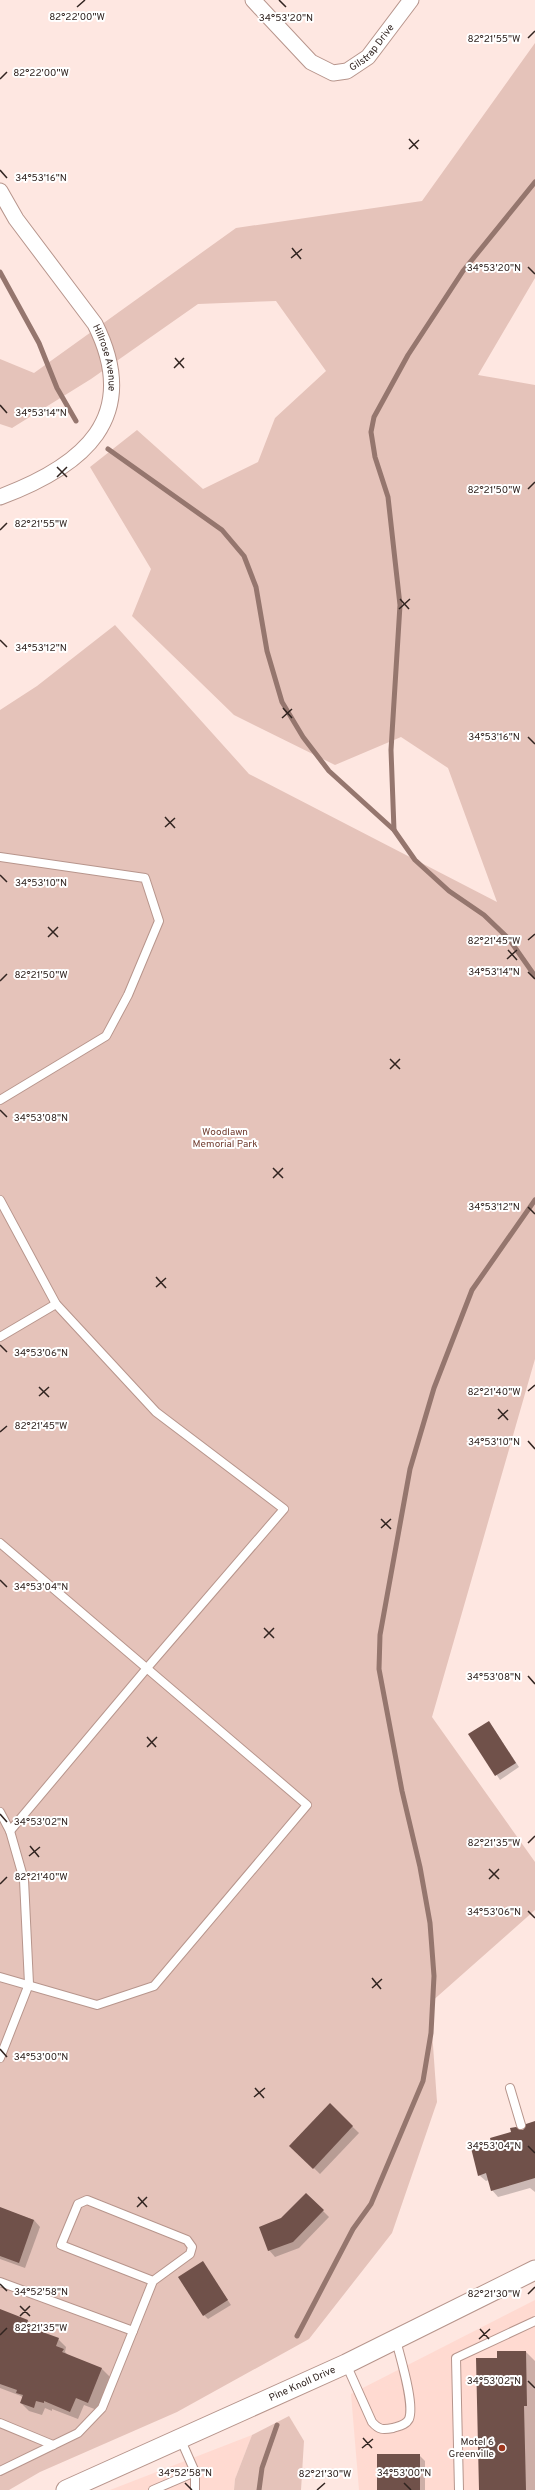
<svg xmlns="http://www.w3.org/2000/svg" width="535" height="2490" viewBox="0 0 535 2490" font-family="Overpass,sans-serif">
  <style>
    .built { fill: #ffdad1 }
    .green { fill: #e5c3ba }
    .shadow { fill: #0003 }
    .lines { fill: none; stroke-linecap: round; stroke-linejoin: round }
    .stream { stroke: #95766e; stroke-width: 5 }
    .building { fill: #70514a }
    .service-casing { stroke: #b7958c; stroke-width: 10 }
    .minor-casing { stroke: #b7958c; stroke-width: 17 }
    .tertiary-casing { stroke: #b7958c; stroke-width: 21 }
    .service { stroke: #fff; stroke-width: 8 }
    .minor { stroke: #fff; stroke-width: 15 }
    .tertiary { stroke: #fff; stroke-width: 19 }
    .ticks { fill: none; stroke: #312420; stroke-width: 1.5 }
    .poi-dot { fill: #9f361d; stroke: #fff; stroke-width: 1.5 }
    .labels { text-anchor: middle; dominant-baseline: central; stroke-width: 4; stroke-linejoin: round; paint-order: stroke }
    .street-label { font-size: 10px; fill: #312420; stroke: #fff }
    .park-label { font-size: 10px; fill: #713c2f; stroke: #fff }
    .poi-label { font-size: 10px; fill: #312420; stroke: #fff; text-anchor: end }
    .ticks-label { font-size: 10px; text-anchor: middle; fill: #312420; stroke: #fff; stroke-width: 4; stroke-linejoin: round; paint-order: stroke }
  </style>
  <rect width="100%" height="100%" fill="#fee7e1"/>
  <!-- built -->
  <g class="built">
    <polygon points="535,2300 535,2490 359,2490 351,2394"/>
    <polygon points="252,2435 235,2479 234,2490 110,2490"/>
  </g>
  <!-- green -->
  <g class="green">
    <polygon points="535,43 535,278 478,375 535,385 535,1359 432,1717 535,1862 535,1910 430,2003 437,2102 392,2233 309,2339 177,2412 40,2472 9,2490 0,2490 0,710 37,686 115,625 249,774 497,902 448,768 401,737 335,765 234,715 132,616 151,569 90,467 137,430 203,489 258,462 275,418 326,371 276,301 198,304 91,379 12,428 0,424 0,359 34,373 236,228 422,201"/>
    <polygon points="289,2416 304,2441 301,2490 234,2490 235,2479 252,2435"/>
  </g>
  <!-- shadow -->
  <g class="shadow">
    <polygon points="489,1722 519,1767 500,1780 470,1734"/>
    <polygon points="330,2105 359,2133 320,2174 291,2146"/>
    <polygon points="535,2122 535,2192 530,2188 498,2197 492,2190 489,2180 486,2181 479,2175"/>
    <polygon points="306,2194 329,2217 299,2248 275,2257 269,2250 282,2219"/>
    <polygon points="0,2208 34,2220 40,2227 25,2268 0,2259"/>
    <polygon points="203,2263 231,2305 208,2319 204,2315"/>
    <polygon points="0,2310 28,2321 35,2330 58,2339 66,2347 65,2352 70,2357 102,2369 110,2377 97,2410 84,2405 78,2419 52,2409 52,2411 45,2408 42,2415 29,2411 21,2403 23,2398 21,2396 0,2388"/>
    <polygon points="526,2352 535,2361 535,2490 480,2490 498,2359"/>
    <polygon points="419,2455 425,2461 425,2490 378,2490"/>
  </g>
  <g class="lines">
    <!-- stream -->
    <g class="stream">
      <polyline points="0,272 39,343 57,388 76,421"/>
      <polyline points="108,449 222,530 244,556 256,587 267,651 282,702 303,737 329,771 394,830 415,860 449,891 484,915 509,939 535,976"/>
      <polyline points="394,830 391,750 400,605 388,497 375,457 371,432 374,417 408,355 463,271 535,182"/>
      <polyline points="297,2336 353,2229 371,2204 423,2081 431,2033 434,1976 430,1923 420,1867 402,1791 379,1669 380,1635 410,1469 434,1388 472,1290 535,1200"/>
      <polyline points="259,2490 262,2468 277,2425"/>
    </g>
  </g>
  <!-- building -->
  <g class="building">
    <polygon points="489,1721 516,1763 495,1776 468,1734"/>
    <polygon points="330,2103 353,2126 313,2169 289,2146"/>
    <polygon points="535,2121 535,2178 491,2191 486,2173 478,2176 471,2148 491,2142 490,2138 511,2132 510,2128 516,2127 523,2130 526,2124"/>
    <polygon points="306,2193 324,2210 293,2242 268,2251 259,2227 281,2218"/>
    <polygon points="0,2207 34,2220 19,2263 0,2256"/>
    <polygon points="203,2261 228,2300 203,2316 178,2277"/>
    <polygon points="0,2309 28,2320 26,2326 59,2338 56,2346 64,2349 62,2352 102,2368 88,2403 76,2398 70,2412 44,2401 44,2403 36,2401 34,2408 20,2403 23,2395 16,2393 17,2390 0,2384"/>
    <polygon points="497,2351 526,2351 527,2406 524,2406 526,2490 479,2490 476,2358 497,2358"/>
    <rect x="377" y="2454" width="43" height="36"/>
  </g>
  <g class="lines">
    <!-- service casing -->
    <g class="service-casing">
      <g id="service">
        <polyline points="0,857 145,878 159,921 128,995 106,1036 0,1100"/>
        <polyline points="0,1200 56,1304 156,1412 284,1509 147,1668 10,1831"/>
        <polyline points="0,1337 56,1304"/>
        <polyline points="0,1543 307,1805 154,1986 97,2005 0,1977"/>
        <polyline points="0,1812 10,1831 24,1880 29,1984 0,2058"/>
        <polyline points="510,2088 521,2125"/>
        <polyline points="0,2282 133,2331 102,2408 78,2433 0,2471"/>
        <polyline points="133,2331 153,2281 190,2254 192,2247 187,2240 87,2200 78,2204 61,2245 153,2281"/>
        <path d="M346 2364 372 2422C379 2430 383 2430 393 2428 399 2426 406 2425 409 2419 415 2404 400 2357 396 2340"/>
        <polyline points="0,2423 53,2445"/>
        <polyline points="153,2490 195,2472 180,2438"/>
        <polyline points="195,2490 195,2472"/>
        <polyline points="459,2490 456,2358 535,2321"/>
      </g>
    </g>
    <!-- minor casing -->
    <g class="minor-casing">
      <g id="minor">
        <path id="s1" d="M253 0 311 62 333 73 347 71 368 57 411 0"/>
        <path id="s2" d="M0 191 16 219 95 324C142 418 83 466 0 497"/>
      </g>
    </g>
    <!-- tertiary casing -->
    <g class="tertiary-casing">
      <g id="tertiary">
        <path id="s3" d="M66 2490 346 2364 535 2270"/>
      </g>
    </g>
    <!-- service -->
    <use href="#service" class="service"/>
    <!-- minor -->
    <use href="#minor" class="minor"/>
    <!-- tertiary -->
    <use href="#tertiary" class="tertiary"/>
  </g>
  <!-- ticks -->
  <path class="ticks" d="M279 0 286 7M77 7 85 0M528 38 535 31M0 79 7 72M409 139 418 149M409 149 419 140M0 170 7 178M292 248 301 259M291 258 302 249M528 267 535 274M175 358 184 368M174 368 184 358M0 405 7 413M57 467 67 477M57 477 67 467M528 489 535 482M0 530 7 523M400 599 409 609M399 609 410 599M0 640 7 647M283 708 292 718M282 718 292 709M528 737 535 744M165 817 175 828M165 827 175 818M0 875 7 882M48 927 58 937M48 937 58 927M528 940 535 934M508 950 517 960M507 959 517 950M528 972 535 979M0 981 7 974M390 1059 400 1069M390 1069 400 1059M0 1110 7 1117M273 1168 283 1178M273 1178 283 1168M528 1207 535 1214M156 1277 166 1288M156 1287 166 1278M0 1345 7 1352M39 1387 49 1397M528 1391 535 1385M39 1396 49 1387M498 1409 508 1420M498 1419 508 1410M0 1432 7 1426M528 1441 535 1449M381 1519 391 1529M381 1528 391 1519M0 1580 7 1587M264 1628 274 1638M264 1638 274 1628M528 1676 535 1684M147 1737 156 1747M147 1747 157 1737M0 1814 7 1822M528 1843 535 1836M30 1846 39 1857M29 1856 40 1847M489 1869 499 1879M489 1879 499 1869M0 1884 7 1877M528 1911 535 1918M372 1978 381 1989M372 1988 382 1979M0 2049 7 2057M255 2088 264 2098M254 2097 265 2088M528 2146 535 2153M138 2197 147 2207M137 2207 147 2197M0 2284 7 2291M528 2294 535 2287M20 2306 30 2316M20 2316 30 2306M480 2329 489 2339M0 2335 7 2328M479 2339 490 2329M528 2381 535 2388M363 2438 372 2448M362 2448 373 2439M185 2483 192 2490M404 2483 411 2490M317 2490 325 2483"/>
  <!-- markers -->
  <circle class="poi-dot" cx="502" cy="2448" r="4"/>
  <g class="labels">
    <!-- street labels -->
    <g class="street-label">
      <text stroke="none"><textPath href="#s1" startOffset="158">Gilstrap Drive</textPath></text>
      <text stroke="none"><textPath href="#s2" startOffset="199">Hillrose Avenue</textPath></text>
      <text stroke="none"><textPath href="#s3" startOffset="259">Pine Knoll Drive</textPath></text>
    </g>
    <!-- park labels -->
    <g class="park-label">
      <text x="225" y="1132">Woodlawn<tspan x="225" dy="12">Memorial Park</tspan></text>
    </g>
    <!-- poi labels -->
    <g class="poi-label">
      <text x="494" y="2442">Motel 6<tspan x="494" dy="12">Greenville</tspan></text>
    </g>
  </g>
  <g class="ticks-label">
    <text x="77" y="20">82°22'00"W</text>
    <text x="286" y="21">34°53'20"N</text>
    <text x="494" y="42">82°21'55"W</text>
    <text x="41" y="76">82°22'00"W</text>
    <text x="41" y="181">34°53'16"N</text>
    <text x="494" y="271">34°53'20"N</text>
    <text x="41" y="416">34°53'14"N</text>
    <text x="494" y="493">82°21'50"W</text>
    <text x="41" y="527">82°21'55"W</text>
    <text x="41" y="651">34°53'12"N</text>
    <text x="494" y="740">34°53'16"N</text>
    <text x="41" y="886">34°53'10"N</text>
    <text x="494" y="944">82°21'45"W</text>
    <text x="494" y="975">34°53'14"N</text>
    <text x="41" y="978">82°21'50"W</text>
    <text x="41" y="1121">34°53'08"N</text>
    <text x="494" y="1210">34°53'12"N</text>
    <text x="41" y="1356">34°53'06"N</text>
    <text x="494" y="1395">82°21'40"W</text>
    <text x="41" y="1429">82°21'45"W</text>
    <text x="494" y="1445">34°53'10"N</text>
    <text x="41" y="1590">34°53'04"N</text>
    <text x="494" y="1680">34°53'08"N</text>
    <text x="41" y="1825">34°53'02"N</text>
    <text x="494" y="1846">82°21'35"W</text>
    <text x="41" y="1880">82°21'40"W</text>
    <text x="494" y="1915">34°53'06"N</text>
    <text x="41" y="2060">34°53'00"N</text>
    <text x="494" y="2149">34°53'04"N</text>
    <text x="41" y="2295">34°52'58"N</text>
    <text x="494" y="2297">82°21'30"W</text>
    <text x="41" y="2331">82°21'35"W</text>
    <text x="494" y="2384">34°53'02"N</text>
    <text x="185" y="2476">34°52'58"N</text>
    <text x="404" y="2476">34°53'00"N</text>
    <text x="325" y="2477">82°21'30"W</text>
  </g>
</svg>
